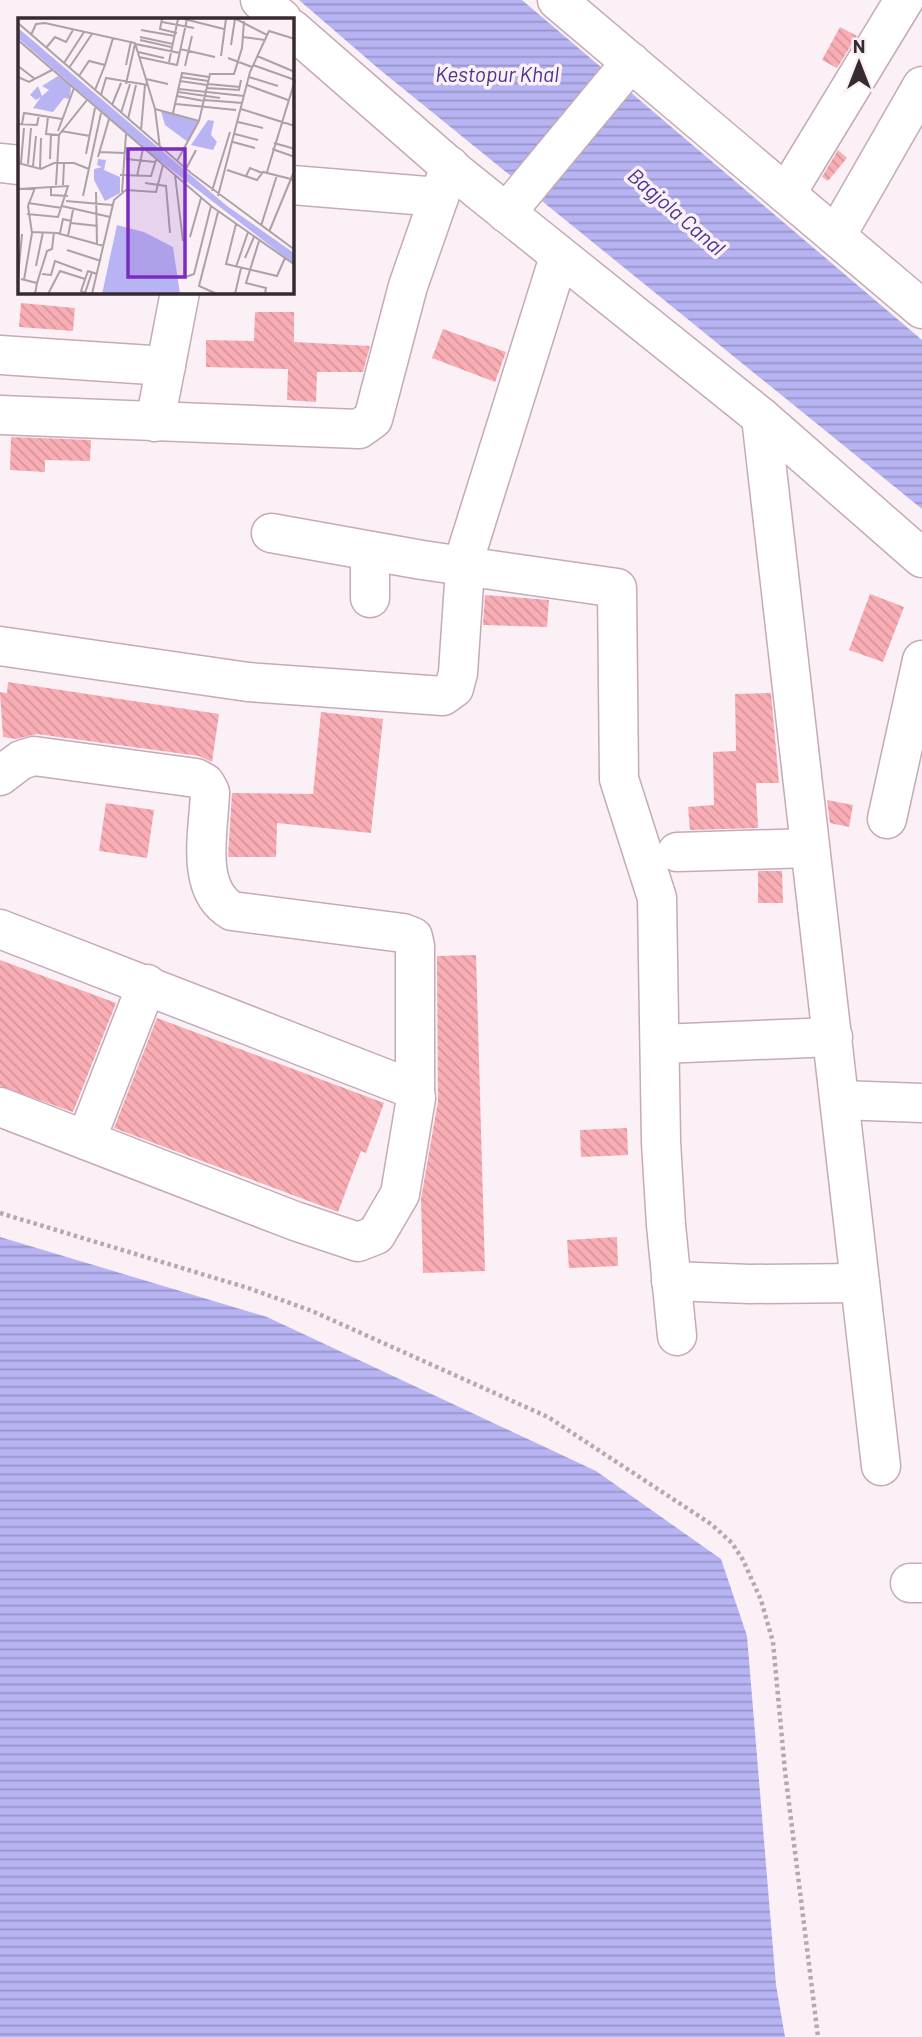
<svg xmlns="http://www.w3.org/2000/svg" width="922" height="2037" viewBox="0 0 922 2037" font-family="Barlow,sans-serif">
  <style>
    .water { fill: url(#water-rules) }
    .building { fill: url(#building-back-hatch) }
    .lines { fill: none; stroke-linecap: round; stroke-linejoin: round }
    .minor-casing { stroke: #c5aab8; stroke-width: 41 }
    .path { stroke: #b4a9af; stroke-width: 4.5; stroke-dasharray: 3.5 3.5; stroke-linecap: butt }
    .minor { stroke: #fff; stroke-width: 38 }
    .labels { text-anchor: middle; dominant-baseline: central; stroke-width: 7; stroke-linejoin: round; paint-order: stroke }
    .water-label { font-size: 21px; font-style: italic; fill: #47358f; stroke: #fbf0f6 }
    .inset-road { fill: none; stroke: #aca1a7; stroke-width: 2 }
    .view { fill: #7b2cbf; fill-opacity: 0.15; stroke: #7b2cbf; stroke-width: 3.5 }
    .inset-edge { fill: none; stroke: #362b31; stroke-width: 3.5 }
  </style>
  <defs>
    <pattern id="water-rules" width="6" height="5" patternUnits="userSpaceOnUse" patternTransform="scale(1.75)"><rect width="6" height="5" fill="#b8b4f4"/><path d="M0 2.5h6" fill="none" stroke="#9693c6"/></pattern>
    <pattern id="building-back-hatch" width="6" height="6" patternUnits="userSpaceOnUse" patternTransform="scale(1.75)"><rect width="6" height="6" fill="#f9adb4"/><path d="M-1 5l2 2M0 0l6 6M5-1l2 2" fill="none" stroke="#d6959b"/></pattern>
  </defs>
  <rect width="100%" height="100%" fill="#fbf0f6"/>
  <!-- water -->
  <g class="water">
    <polygon points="299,0 522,0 922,340 922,509 379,69"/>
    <polygon points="0,1237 267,1317 596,1471 721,1559 747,1636 776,1985 785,2037 0,2037"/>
  </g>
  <!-- building -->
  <g class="building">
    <polygon points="840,27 857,36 837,68 822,60"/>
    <polygon points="838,150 847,158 828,181 822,177"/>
    <polygon points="21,303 75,308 73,331 19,327"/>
    <polygon points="255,312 294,312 294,342 370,346 363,372 317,372 316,402 287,400 288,369 206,367 206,340 254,341"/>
    <polygon points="443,329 506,352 495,382 432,358"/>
    <polygon points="11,437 91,440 90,461 45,460 45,472 10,470"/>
    <polygon points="870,594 904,607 883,662 849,650"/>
    <polygon points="485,595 549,600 547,627 483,625"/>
    <polygon points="8,682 219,714 212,762 199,756 37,734 16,739 3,737 0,692 7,693"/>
    <polygon points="771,693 779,783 756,783 758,828 690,830 688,807 714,805 713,752 736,751 735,694"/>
    <polygon points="321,712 383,719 371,833 277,823 276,857 228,857 232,793 313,794"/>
    <polygon points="827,800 853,805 849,827 830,823"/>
    <polygon points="106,803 154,810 147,858 99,851"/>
    <polygon points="758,871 782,871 783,903 758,903"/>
    <polygon points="476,955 485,1271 423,1273 421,1199 438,1101 437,956"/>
    <polygon points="0,960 116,1003 73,1112 0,1086"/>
    <polygon points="157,1018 384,1103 366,1153 361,1151 338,1212 114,1128"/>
    <polygon points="627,1128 628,1155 581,1157 580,1130"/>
    <polygon points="617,1237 618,1266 569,1268 567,1240"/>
  </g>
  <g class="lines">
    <!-- minor casing -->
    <g class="minor-casing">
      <g id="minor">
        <polyline points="260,0 282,19"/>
        <polyline points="557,0 922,309"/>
        <polyline points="292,29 457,173 761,417 922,558"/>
        <polyline points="0,163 19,165"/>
        <polyline points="292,185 439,197"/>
        <polyline points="786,194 904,0"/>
        <polyline points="506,213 631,62"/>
        <polyline points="836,236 922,86"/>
        <polyline points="0,355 166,366"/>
        <polyline points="0,415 359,429 373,419 408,286 450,166"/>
        <polyline points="761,417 881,1466"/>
        <polyline points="155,422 180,292"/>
        <polyline points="271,533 422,560 617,588 619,779 657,898 661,1142 666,1225 677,1336"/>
        <polyline points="370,551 370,598"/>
        <polyline points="0,646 248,682 443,696 454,688 458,673 466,554 559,257"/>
        <path d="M0 776 21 760 34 756 196 778 205 783 210 792C209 830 194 889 232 911L403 933 413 937 415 946V1091"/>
        <polyline points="887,819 922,660"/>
        <polyline points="677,852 810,848"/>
        <polyline points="0,929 402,1085 415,1091 416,1098 400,1194 376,1235 358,1242 295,1221 0,1107"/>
        <polyline points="660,1044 833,1037"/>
        <polyline points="840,1100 922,1103"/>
        <polyline points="86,1140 147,984"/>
        <polyline points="671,1281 750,1284 860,1283"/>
        <polyline points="910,1583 922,1583"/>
      </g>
    </g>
    <!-- path -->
    <polyline class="path" points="0,1213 248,1288 312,1311 548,1417 711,1524 732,1543 743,1560 761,1600 773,1642 785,1771 818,2037"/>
    <!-- minor -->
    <use href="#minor" class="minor"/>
  </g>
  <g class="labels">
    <!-- water labels -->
    <g class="water-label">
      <text x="497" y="73">Kestopur Khal</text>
      <text transform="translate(677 211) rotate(41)">Bagjola Canal</text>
    </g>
  </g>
  <!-- overview -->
  <g transform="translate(18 18)">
    <rect width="276" height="276" fill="#fbf0f6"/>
    <path d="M0 10 209 188 276 235V246L133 136 0 20ZM40 58 53 68 52 81 46 80 35 94 15 90 23 79 18 82 12 77 20 68 24 78 31 72 24 68ZM143 93 181 104 170 124 147 107ZM190 102 196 103 193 117 199 124 195 132 173 127ZM80 141 88 142 86 152 102 159V175L87 183 76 162V151L84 149 79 147ZM99 207 126 214 155 229 162 276H84Z" fill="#b8b4f4"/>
    <path class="inset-road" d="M144 1 142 11 159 15M166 1 206 11M218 1 249 17M144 4 176 10M0 5 173 155 277 232M123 12 157 18M13 17 18 6 27 5 117 25 137 91 142 130M122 19 155 26M225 19 247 22M0 22 193 188 277 247M122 22 153 29M213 27 217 1M28 30 37 19 48 24 55 12M162 31 197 39M120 34 146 40M203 38 208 1M239 38 277 54M121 39 159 47 169 1M210 40 234 49M151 44 160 1M46 45 66 14M108 47 113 23M235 47 277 62M0 48 17 61M167 48 174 18M51 50 74 16M61 58 71 43 87 47 95 20M0 59 11 64 34 52M163 59 190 63M231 59 260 68M128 61 150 66M162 63 189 67M108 66 117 26 162 35M190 66 222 69M229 67 270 82M189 70 221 72 223 62M161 71 226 78M77 72 87 47M160 74 202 80M83 77 88 60 130 67M159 78 186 83M186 82 225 85M158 86 218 92M94 87 103 65M137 91 181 103M223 91 277 108M103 95 112 66M155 95 164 55 191 59M30 99 28 116 41 117M110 101 118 67M220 104 245 110M0 106 19 107 21 97M4 106 6 95 44 101M123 112 127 67M40 113 56 70M43 113 72 118M217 116 240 122M215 124 237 130M256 125 277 131M254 131 277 139M81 134 106 135M68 136 77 90M80 139 91 101M32 141 33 116M108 141 137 144M159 143 181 103 192 56H216L224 30 226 3M0 145 23 151 36 145H56L71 151M3 145 6 110M10 146 13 110M15 148 18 118M22 151 23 120M168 151 178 132M209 152 239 162 245 154 277 162M249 154 277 62M102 157 133 158 138 142M157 157 165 223M119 158 125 131M228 158 232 150 244 155M127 165 148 168 152 215M38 167 41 117 69 82M45 167 46 145M33 169V177L50 178M0 171 50 168 40 199 9 196M194 173 212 114M78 174 79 227M104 174 108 116M65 178 83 95M200 178 232 54 251 13 277 21M48 183 94 187M10 185 44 190M44 188 92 199M53 205 80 208M218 206 208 246 259 258 267 240M243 208 259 157M14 214 39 215 86 228M251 214 277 151M42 215 45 201 53 203M50 218 55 192M172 219 183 180M241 223 228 265 248 270 247 276M49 232 83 243M227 240 236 219M18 248 25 214M218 249 230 214M24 256 33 257 37 243 64 253M0 259 4 216M168 259 176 256 193 188M3 261 19 265 17 276M6 262 14 215 10 188 17 170M19 265 29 233 34 231 36 214M67 275 74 254M30 276 42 253 67 261M69 276 63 273 70 253 79 256M74 276 96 182 108 172 138 174 145 147M199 276 181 268 200 194M217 276 223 250"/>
    <path class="view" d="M110 131H167V259H110Z"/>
    <rect width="276" height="276" class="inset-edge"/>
  </g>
  <!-- north arrow -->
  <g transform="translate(859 63)" stroke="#fbf0f6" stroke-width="5" paint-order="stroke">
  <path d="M0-5L12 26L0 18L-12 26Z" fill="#362b31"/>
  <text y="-10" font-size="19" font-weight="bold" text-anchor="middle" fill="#362b31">N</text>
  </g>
</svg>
